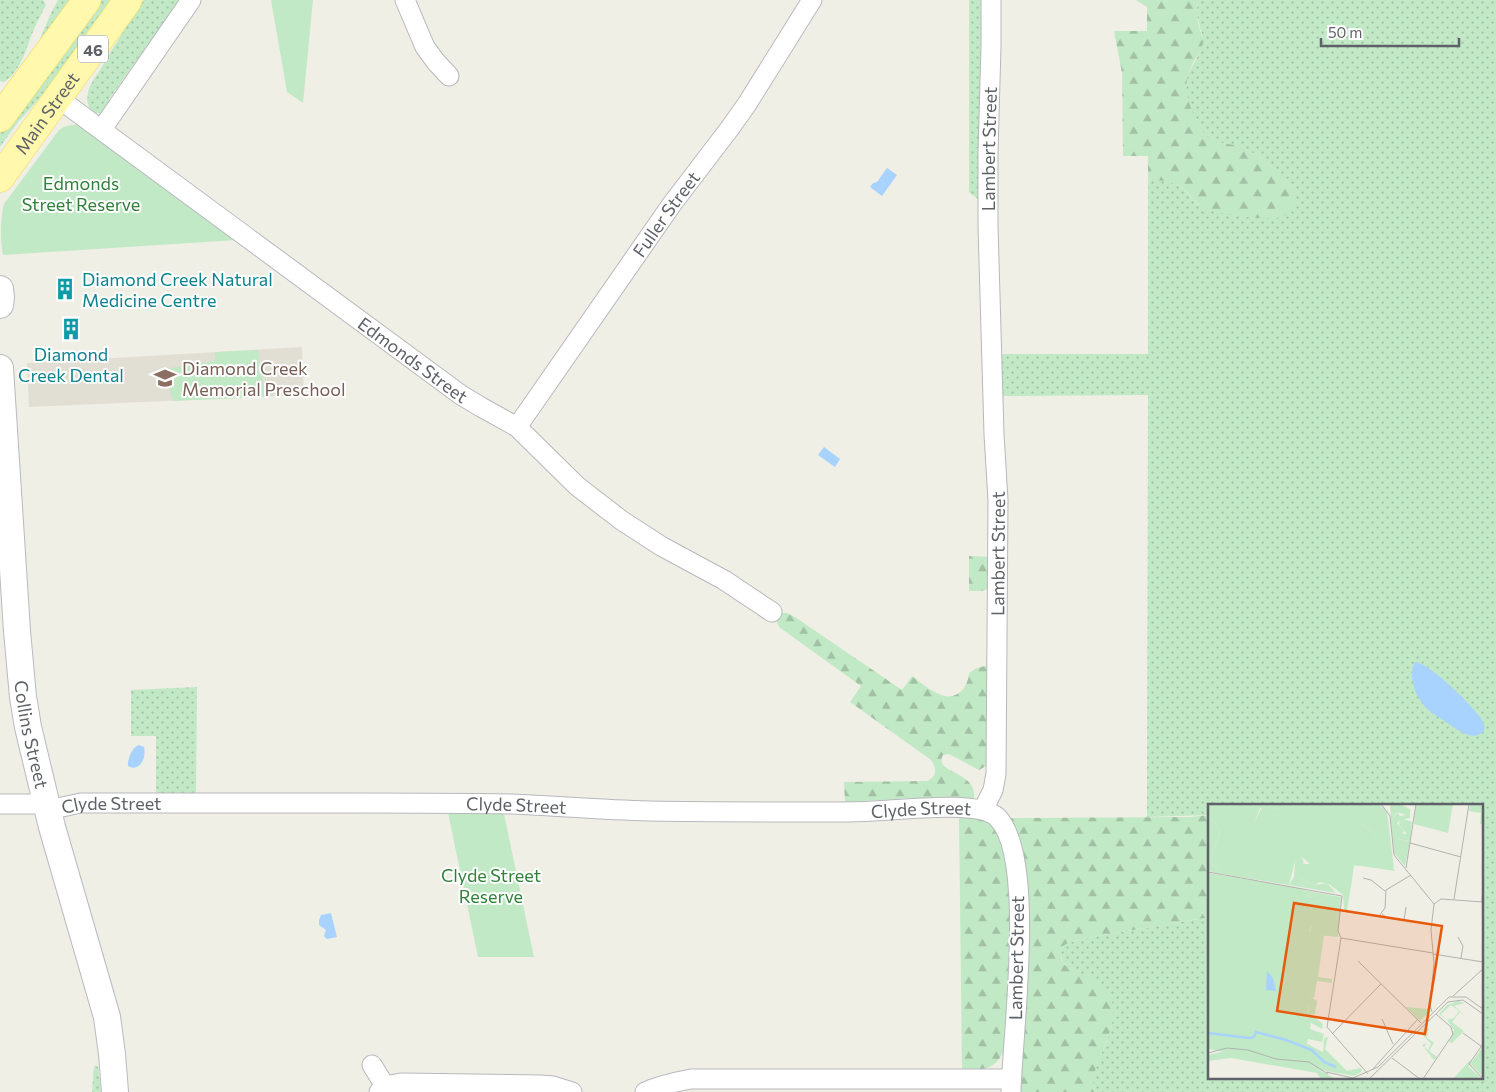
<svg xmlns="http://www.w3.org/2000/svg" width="1496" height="1092" viewBox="0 0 1496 1092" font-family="Commissioner,sans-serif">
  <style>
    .education { fill: #e1ded4 }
    .grass { fill: url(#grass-dots) }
    .forest { fill: url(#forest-firs) }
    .park { fill: #c2e9c5 }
    .water { fill: #a8d2ff }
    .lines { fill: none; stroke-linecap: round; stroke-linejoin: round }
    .street-casing { stroke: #b7b8bd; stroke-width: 21 }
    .secondary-casing { stroke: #b7bac0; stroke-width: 28 }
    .primary-casing { stroke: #f7d759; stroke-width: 29 }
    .street { stroke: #fff; stroke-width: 19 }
    .secondary { stroke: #fff; stroke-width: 26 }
    .primary { stroke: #fff8ad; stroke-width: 28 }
    .labels { text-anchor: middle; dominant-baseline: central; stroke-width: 4; stroke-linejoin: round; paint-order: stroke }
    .shield { fill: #fff; stroke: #8e9095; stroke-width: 1 }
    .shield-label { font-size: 16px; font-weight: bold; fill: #5e6167 }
    .street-label { font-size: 18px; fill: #5e6167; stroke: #fff }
    .park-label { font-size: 18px; fill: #30823a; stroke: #fff }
    .culture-label { font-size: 18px; fill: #0d838f; stroke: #fff; text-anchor: start }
    .education-label { font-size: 18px; fill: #785e54; stroke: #fff; text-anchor: start }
    .inset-river { fill: none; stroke: #a8d2ff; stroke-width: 2.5 }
    .inset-road { fill: none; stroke: #b2b2af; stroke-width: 1 }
    .view { fill: #e8590c; fill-opacity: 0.15; stroke: #e8590c; stroke-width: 2.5 }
    .inset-edge { fill: none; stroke: #5e6167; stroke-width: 2.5 }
  </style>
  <defs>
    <pattern id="grass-dots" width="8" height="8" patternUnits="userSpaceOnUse" patternTransform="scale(1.25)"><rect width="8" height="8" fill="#c2e9c5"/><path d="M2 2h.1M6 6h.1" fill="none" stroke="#a1c0a4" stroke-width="1.8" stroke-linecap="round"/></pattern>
    <pattern id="forest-firs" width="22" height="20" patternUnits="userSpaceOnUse" patternTransform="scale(1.25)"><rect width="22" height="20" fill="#c2e9c5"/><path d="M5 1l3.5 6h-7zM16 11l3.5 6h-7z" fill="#a1c0a4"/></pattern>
  </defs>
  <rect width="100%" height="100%" fill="#f0efe6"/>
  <!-- education -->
  <polygon class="education" points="302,347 304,395 29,407 27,363"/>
  <!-- grass -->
  <g class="grass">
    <path d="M0 0H43L46 5C41 14 36 24 32 34 26 50 20 72 4 82L0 81Z"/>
    <polygon points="58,0 73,0 41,41 40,39 50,15"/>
    <polygon points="99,0 117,0 63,73 18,122 0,147 0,133"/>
    <path d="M144 0H180L109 99 111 101 102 113C89 115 86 103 88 92 90 83 98 74 103 65 116 43 129 21 144 0Z"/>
    <polygon points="969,0 984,0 980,201 969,192"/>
    <path d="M1198 0H1496V1092H1094C1087 1067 1117 1037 1112 1010 1111 1005 1109 1000 1107 995 1100 971 1051 976 1063 946L1068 943 1086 938 1210 917V1078H1482V806H1210V815L1147 817 1148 395 1003 396 1001 354H1148V182C1172 175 1184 188 1198 205L1291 187C1280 171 1258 154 1240 147 1229 143 1216 144 1207 137 1197 129 1185 100 1185 88 1186 69 1201 58 1203 41 1203 35 1200 29 1199 23 1196 15 1197 8 1198 0Z"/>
    <polygon points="197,687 196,793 156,793 156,736 131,736 131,690"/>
    <polygon points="96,1065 98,1067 101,1092 92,1092 94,1067"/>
  </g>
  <!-- forest -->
  <g class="forest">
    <path d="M1136 0H1198C1196 11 1197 20 1200 30 1201 34 1203 37 1203 41 1203 49 1198 55 1194 61 1183 80 1185 97 1194 115 1197 123 1201 133 1208 137 1218 144 1230 143 1241 147 1258 154 1311 188 1290 211 1284 218 1275 219 1266 218 1246 218 1224 215 1206 208 1198 206 1194 200 1189 194 1178 182 1163 178 1148 182V156H1123L1122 73 1114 31H1147V7Z"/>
    <polygon points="969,556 989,557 989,589 981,591 969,591"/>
    <path d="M781 613H787L795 617 902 690 912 676C920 682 929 690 939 694 955 702 968 689 969 673L977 668 989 665 987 762 986 766 979 770 975 768 949 754 943 755C933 774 977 770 974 798L967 800 915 798 845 802 844 782 927 781C937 777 937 768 931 760L850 702 861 686 779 627 776 619Z"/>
    <path d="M1210 815V917L1086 938 1068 943 1063 946C1056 964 1068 968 1081 973 1093 978 1106 986 1111 998 1123 1029 1087 1065 1094 1092H1019L1025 866 1020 838 1011 818 1190 817Z"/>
    <path d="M959 818C971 818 987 818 994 828 1001 838 1003 849 1006 861 1018 921 1010 986 1005 1047 997 1071 983 1070 962 1070Z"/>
  </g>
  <!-- park -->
  <g class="park">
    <polygon points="271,0 313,0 303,103 287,92"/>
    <path d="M71 125H82L237 240 3 255C0 240 0 219 4 204L59 130 64 127Z"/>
    <polygon points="258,350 265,397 173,401 164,369 215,361 215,352"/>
    <polygon points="448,813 504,814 534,957 478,957"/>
  </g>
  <!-- water -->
  <g class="water">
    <polygon points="887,168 897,175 882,196 870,187 873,183 877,182"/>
    <polygon points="824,447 840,459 835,467 818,455"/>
    <path d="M1416 662C1433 666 1472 705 1482 720 1484 724 1485 727 1484 731 1473 743 1456 729 1446 722 1437 716 1429 712 1422 703 1414 692 1409 676 1414 663Z"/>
    <path d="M139 745 144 747C147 756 140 773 128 766 127 760 132 747 139 745Z"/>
    <polygon points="331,913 337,937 327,939 324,936 326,930 319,925 319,920 321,915"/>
  </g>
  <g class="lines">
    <!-- street casing -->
    <g class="street-casing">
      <g id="street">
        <polyline points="405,0 425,47 436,62 449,76"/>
        <path id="s1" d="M58 98 461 395 481 407 517 427 577 486 621 520 661 546 724 580 772 612"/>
        <polyline points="102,129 191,0"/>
        <path id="s2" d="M517 427 672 204 730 128 747 104 812 0"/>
        <polyline points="0,804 46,804"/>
        <path id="s3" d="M48 810 81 803H97C184 803 271 803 358 803 409 803 461 803 512 804 558 806 603 810 649 811 708 812 768 812 827 812 843 812 859 812 874 811 900 810 979 800 997 817 1037 856 1012 1036 1011 1092"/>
        <path id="s4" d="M983 810 993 790 996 774 998 500 994 434 988 226V153L991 46V0"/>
        <polyline points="372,1065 385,1086"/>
        <polyline points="379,1092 385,1086 401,1083 540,1085 553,1086 572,1092"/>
        <path d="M645 1092C660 1085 675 1082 691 1079H1011"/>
      </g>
    </g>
    <!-- secondary casing -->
    <g class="secondary-casing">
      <g id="secondary">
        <polyline points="0,289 1,297 0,305"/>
        <path id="s5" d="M0 368 17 631 23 697 28 727 52 827 107 1017 112 1054 115 1092"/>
      </g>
    </g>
    <!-- primary casing -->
    <g class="primary-casing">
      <g id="primary">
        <polyline points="0,118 87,0"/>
        <path id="s6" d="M0 178 128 0"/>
      </g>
    </g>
    <!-- street -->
    <use href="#street" class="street"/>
    <!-- secondary -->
    <use href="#secondary" class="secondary"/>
    <!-- primary -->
    <use href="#primary" class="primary"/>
  </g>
  <!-- icons -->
  <defs>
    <g id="building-bare" transform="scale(1.725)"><path d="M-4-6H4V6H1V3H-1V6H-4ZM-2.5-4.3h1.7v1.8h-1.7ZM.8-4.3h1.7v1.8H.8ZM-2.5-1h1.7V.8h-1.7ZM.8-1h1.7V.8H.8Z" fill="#0f9aa8" stroke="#fff" stroke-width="2.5" paint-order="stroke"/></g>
    <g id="school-bare" transform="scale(1.725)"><path d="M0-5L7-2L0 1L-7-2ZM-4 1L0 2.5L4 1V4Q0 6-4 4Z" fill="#8d6e63" stroke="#fff" stroke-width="2.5" paint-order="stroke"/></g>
  </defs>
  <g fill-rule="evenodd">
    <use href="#building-bare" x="65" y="289"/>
    <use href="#building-bare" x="71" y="329"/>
    <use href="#school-bare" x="165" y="378"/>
  </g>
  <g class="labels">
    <!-- shield labels -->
    <rect class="shield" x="78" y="35.5" width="30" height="27" rx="4"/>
    <g class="shield-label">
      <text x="93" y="49">46</text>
    </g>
    <!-- street labels -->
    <g class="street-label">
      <text stroke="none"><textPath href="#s6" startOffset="80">Main Street</textPath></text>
      <text stroke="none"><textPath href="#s4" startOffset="664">Lambert Street</textPath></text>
      <text stroke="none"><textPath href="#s2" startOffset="260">Fuller Street</textPath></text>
      <text stroke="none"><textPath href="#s1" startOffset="441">Edmonds Street</textPath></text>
      <text stroke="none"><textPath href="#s4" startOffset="259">Lambert Street</textPath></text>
      <text stroke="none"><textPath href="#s5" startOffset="368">Collins Street</textPath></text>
      <text stroke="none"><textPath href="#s3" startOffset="64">Clyde Street</textPath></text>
      <text stroke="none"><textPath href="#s3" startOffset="469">Clyde Street</textPath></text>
      <text stroke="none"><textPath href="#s3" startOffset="874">Clyde Street</textPath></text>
      <text transform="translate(1016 958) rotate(-89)">Lambert Street</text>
    </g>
    <!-- park labels -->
    <g class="park-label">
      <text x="81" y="183">Edmonds<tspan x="81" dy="21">Street Reserve</tspan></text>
      <text x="491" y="875">Clyde Street<tspan x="491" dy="21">Reserve</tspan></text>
    </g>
    <!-- culture labels -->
    <g class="culture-label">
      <text x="82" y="279">Diamond Creek Natural<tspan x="82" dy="21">Medicine Centre</tspan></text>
      <text x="71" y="354" text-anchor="middle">Diamond<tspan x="71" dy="21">Creek Dental</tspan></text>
    </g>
    <!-- education labels -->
    <g class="education-label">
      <text x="182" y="368">Diamond Creek<tspan x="182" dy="21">Memorial Preschool</tspan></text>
    </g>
  </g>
  <!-- overview -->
  <g transform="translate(1208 804)">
    <rect width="275" height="275" fill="#f0efe6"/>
    <path d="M0 0H38L47 16 54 3 74 5 75 0H155V20L166 30 187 67 146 61 139 107 136 105 135 91 121 80 112 78 107 81 93 75 96 60H102L94 53 87 57 81 81 14 70 2 57 12 27 0 10ZM182 0H192L202 5V14L196 15 204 18 202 37 190 35 192 29 199 30 191 21 192 12 198 11 189 8 183 16ZM0 69 91 84 101 90 103 99 114 96 124 102 127 120H105L101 128 116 131 110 173 124 175V179L109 177 106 194 92 190 101 200 98 215 103 219 102 225 116 230 114 238 100 235 99 240 115 248 116 234 120 233 117 245 139 267 153 264V268L146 272 0 245ZM250 197 257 199 246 202 252 207 257 213 252 208 244 218 256 227 244 239 241 238 246 226 239 216 246 214 251 207 243 201 233 210 238 215 231 210 239 201ZM217 223 221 225 217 232 222 228 218 233 226 239 221 247 229 253 226 256 214 241 219 239 216 243 220 246 223 240 213 229ZM262 256 261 263 274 275H245Z" fill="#c2e9c5"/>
    <path d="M38 0H75L74 5 52 4 47 16 38 6ZM155 0H171L179 8 186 64 182 61 166 30 155 20ZM208 0H245L240 29 206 20ZM190 8 193 15 189 19 196 27 190 35 202 37 197 62 186 49 183 16ZM0 10 12 27 2 57 14 70 0 67ZM94 53 97 64 93 75 107 81 119 79 128 89 81 81 86 73 87 57ZM156 54 158 57 155 62 146 61 143 83 137 80 134 58ZM90 85 133 93 130 133 101 130 105 120H127L123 114 126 105 114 96 103 99 101 90ZM35 114 40 115 39 121 45 124 48 132 37 135 34 147V180L37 192 34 199 27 200 24 192 28 176 18 182 0 183V148L10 145V153H14L15 145H19L22 155H27L26 132ZM94 188 109 197 107 210 104 211 115 220 114 225 98 216 101 202 92 191ZM26 245 98 259 128 275H113L109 269 23 254 0 257V251ZM112 254 118 255 116 260 121 263 122 255 139 267 153 264 154 266 149 270 124 268 101 256 108 257Z" fill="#c2e9c5"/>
    <path d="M0 227 40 232 48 227 102 241 115 254 110 256 102 246 49 229 44 235H36L18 230 0 231Z" fill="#c2e9c5"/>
    <path d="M262 0H275V20H272L273 9 261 7ZM198 203 221 205V208L212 217ZM275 243V273L262 260Z" fill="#c2e9c5"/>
    <path d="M59 167 65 174 68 187 58 186Z" fill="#a8d2ff"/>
    <path class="inset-river" d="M0 229 41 234 46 233 48 228 78 236 104 246 116 258 128 263"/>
    <path class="inset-road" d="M173 0 182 12 186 51 226 100M202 39 253 53M198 64 208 0M0 68 134 92 130 127 133 134 119 223 160 270M155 74 163 76 177 87M246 95 261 0M274 98 275 82M134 107 171 112 177 104 178 86 203 71M174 110 179 114 196 116 198 103M250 133 255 142 253 154M133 134 225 149M225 150 275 158M150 157 213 219M245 192 275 165M224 208 222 201 226 159 223 126 226 100 233 95 275 98M174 215 185 240M255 229 273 242M124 230 173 180M0 249 19 244 40 246 68 255 101 258 120 270M184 254 212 275M164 266 209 216M118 268 145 274 170 263 241 193H258L275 205M162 274 240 198 255 196 275 210M215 275 245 230 243 223 228 210M275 275 261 260 275 240"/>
    <path class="view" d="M86 99 234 122 217 230 69 207Z"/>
    <rect width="275" height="275" class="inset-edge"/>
  </g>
  <!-- scale -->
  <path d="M1321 38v8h138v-8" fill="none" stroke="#5e6167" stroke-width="2.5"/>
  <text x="1328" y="38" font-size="15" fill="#5e6167" stroke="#ffffff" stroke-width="4" paint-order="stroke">50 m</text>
</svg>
